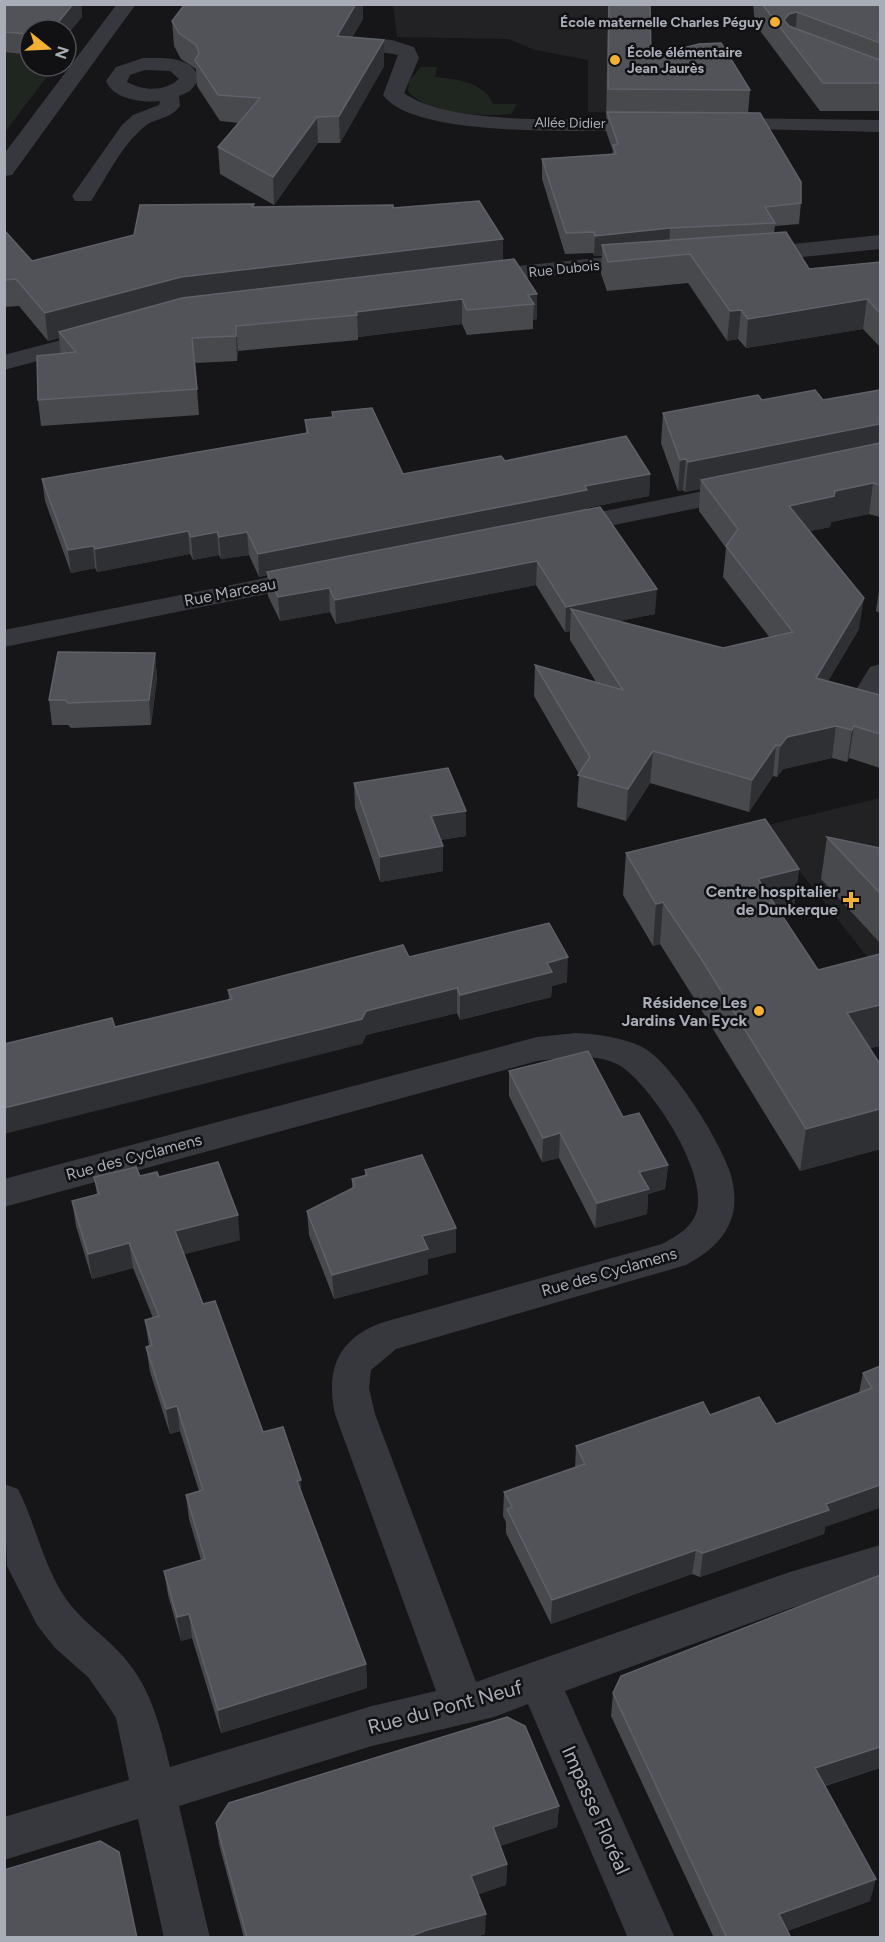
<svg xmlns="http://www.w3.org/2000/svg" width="885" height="1942" viewBox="0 0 885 1942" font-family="Figtree,sans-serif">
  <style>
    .built { fill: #222225 }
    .green { fill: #1e261f }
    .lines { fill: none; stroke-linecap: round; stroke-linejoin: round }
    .minor { fill: #37383d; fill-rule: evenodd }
    .wall { fill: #47494d }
    .shaded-wall { fill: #2f3033 }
    .building { fill: #525359; stroke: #5f6168; stroke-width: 1.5 }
    .poi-dot { fill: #f2b134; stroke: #111113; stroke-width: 2 }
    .labels { text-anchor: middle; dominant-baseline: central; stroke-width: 5; stroke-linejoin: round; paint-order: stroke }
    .far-poi-label { font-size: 14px; font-weight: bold; fill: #a8adb8; stroke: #111113; text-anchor: end }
    .far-street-label { font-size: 14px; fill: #a8adb8; stroke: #111113 }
    .street-label { font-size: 16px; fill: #a8adb8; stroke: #111113 }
    .poi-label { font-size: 16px; font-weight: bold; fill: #a8adb8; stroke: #111113; text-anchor: end }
    .near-street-label { font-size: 20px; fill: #a8adb8; stroke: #111113 }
  </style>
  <rect width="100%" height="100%" fill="#161618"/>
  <!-- built -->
  <g class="built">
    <polygon points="393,5 648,5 650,113 588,112 588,60 535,50 508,39 397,37"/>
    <polygon points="880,798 880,973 764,826"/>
  </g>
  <!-- green -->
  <g class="green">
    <polygon points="5,52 30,55 30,66 55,66 5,132"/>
    <path d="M421 67H437L435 77C455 79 485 82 493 104H517L511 114C484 117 426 114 408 91L409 81Z"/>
  </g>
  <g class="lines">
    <!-- minor -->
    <g class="minor">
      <polygon points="117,4 136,4 12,175 4,176 4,154"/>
      <path d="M366 38 392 40 414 47 419 58 404 93C451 128 592 118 652 118L659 120 663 124 659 128 652 130C598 130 414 140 383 95L398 55 359 48 356 44 359 40Z"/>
      <path d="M143 58C162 58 194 55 199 80L190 91 179 96 180 106C170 120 156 117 144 127 121 146 107 177 91 201H75L72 196 122 125 133 115 159 105 160 101C142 103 113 99 106 81L116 67ZM145 70 170 71 179 79C164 92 143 91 127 82L130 75Z"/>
      <polygon points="721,118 880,120 880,132 714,128 710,124 714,120"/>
      <polygon points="880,235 880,249 754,262 746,260 743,255 746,250 754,248"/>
      <polygon points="646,253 654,255 658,260 654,265 479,284 471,282 467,277 471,272 479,270"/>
      <polygon points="103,329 112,331 115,336 112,341 4,370 4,355"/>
      <polygon points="743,483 752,485 756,491 752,497 565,535 556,533 552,527 556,521 565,519"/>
      <polygon points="311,569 321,571 325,577 321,583 4,647 4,630"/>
      <polygon points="880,664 880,698 874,707 864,710 854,707 849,701 870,667"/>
      <path d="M576 1033C598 1034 621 1037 642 1047 672 1062 719 1140 730 1172 734 1184 736 1200 733 1213 727 1238 708 1253 686 1265L396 1349 371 1370 369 1388 375 1414 476 1682 790 1572 880 1545V1581L791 1608 565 1691 675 1938H628L528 1704 494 1717 372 1746 179 1806 210 1938H164L138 1819 4 1860V1817L129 1780 116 1718 109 1707 88 1677 55 1648 37 1625 7 1566 4 1484 18 1489C36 1525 43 1565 66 1599 81 1620 101 1633 118 1651 150 1683 160 1725 170 1767L372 1706 436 1691 335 1414C325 1369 339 1337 384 1322L662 1244C673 1238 688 1230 694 1218 715 1181 651 1084 619 1065 595 1052 563 1058 537 1061L4 1207V1179L537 1037Z"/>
    </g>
  </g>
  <!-- wall -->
  <g class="wall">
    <polygon points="4,4 81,4 82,17 66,36 66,30 30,30 30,55 4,52"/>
    <polygon points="286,4 363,4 363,19 352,37 384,66 340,143 318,143 274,205 220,174 218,147 239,123 220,121 197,86 196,69 181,59 174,46 172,21"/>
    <rect x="563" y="4" width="43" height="2"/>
    <polygon points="608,4 650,4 651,56 750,90 748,113 801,203 799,224 775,226 774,233 809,269 880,262 880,347 863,329 746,348 738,339 727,341 688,283 607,291 601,274 602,256 594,256 593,253 565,254 542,179 542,159 612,154 613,151 606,131"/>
    <polygon points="753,4 880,4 880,111 820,111 755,24"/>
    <polygon points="254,204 254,207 503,260 537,294 537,319 533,320 533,329 467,335 462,324 358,337 358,340 238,351 237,361 195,363 199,415 41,426 38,400 61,354 59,338 48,341 19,306 4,307 4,230 32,261"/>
    <polygon points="880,390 880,517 869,514 831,522 830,527 810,531 859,629 828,681 880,695 880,768 849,758 847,762 832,758 783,769 777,777 773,776 749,812 650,783 626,821 577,807 579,774 534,696 535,665 596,682 570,640 570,631 565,632 536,585 336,624 330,612 280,621 268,596 267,575 259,577 249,555 221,559 219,555 193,560 190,554 97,572 95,568 71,573 45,501 42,479 306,433 305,420 332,417 332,412 403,474 505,461 650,474 649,496 586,508 655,614 618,621 723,648 770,638 723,577 726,548 699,511 700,489 685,492 683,490 678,491 661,443 663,413 762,400 823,400"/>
    <polygon points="880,584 880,613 876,611"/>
    <polygon points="155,653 157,678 151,725 71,728 68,725 52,725 49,700"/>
    <polygon points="354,783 466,836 440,840 443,871 380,882 355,808"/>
    <polygon points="827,837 880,848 880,943 821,879"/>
    <polygon points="626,853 799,869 793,912 781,915 818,970 880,954 880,1046 870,1048 880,1064 880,1149 800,1171 697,1003 660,944 653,946 623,895"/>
    <polygon points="409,957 567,982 552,986 551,997 460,1020 457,1013 366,1035 362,1044 115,1027 229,1000 228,990"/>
    <polygon points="509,1071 623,1117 668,1165 665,1189 648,1194 647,1214 595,1228 559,1158 542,1162 509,1096"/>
    <polygon points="365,1170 456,1228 456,1252 428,1259 428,1274 334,1299 309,1235 307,1211 352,1189 352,1179 365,1176"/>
    <polygon points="140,1176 159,1177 240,1240 184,1254 203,1304 263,1432 301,1480 301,1492 366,1664 367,1688 221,1733 192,1638 181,1641 168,1595 164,1571 201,1560 189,1519 186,1495 199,1491 180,1431 170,1434 150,1372 146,1347 149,1346 145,1320 153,1318 133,1268 92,1279 76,1226 72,1201 97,1194 94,1177"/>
    <polygon points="880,1366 825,1527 824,1534 700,1577 692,1574 551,1624 506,1533 506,1522 503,1516 504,1492 575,1468 576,1446 710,1415 776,1424 859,1393 863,1373"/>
    <polygon points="880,1575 880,1768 825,1786 870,1901 787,1931 791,1938 714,1938 611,1716 613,1693"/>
    <polygon points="559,1806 557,1827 500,1846 507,1864 506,1885 478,1894 485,1934 474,1938 244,1938 219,1844 216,1823"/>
  </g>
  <!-- shaded-wall -->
  <g class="shaded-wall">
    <polygon points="73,4 81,4 82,17 66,36 66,30 52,30"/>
    <polygon points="356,4 363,4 363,19 338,62 337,36"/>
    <polygon points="797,12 795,39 784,20 789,14"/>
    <polygon points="384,40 384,66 340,143 339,116"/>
    <polygon points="317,117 318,143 274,205 273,177"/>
    <polygon points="670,228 669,249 602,245 602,256 594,256 595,236"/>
    <polygon points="503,239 503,266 59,332 59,338 48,341 45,313 181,277"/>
    <polygon points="537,294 537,319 533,320 534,304 528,295"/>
    <polygon points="462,299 462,324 358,337 357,315 356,312"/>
    <polygon points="867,299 863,329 746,348 748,319"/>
    <polygon points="741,310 738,339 727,341 730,311"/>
    <polygon points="236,326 238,351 237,361 236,336"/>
    <polygon points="880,424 880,447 701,480 700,489 685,492 688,462"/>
    <polygon points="686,459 683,490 678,491 680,460"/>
    <polygon points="650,474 649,496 586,508 586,512 267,572 267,575 259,577 258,554 585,486"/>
    <polygon points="873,483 869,514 831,522 830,527 786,536 789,506 835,491"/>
    <polygon points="188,531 190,554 97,572 95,549"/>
    <polygon points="217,532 219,555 193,560 191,537"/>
    <polygon points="247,532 249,555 221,559 219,537"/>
    <polygon points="93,546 95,568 71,573 68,550"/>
    <polygon points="537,561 536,585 336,624 335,600"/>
    <polygon points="329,588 330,612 280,621 278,597"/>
    <polygon points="657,589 655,614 584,628 571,609 570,631 565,632 566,607"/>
    <polygon points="864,598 859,629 811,709 816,678"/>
    <polygon points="155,653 157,678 151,725 149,700"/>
    <polygon points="836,726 832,758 783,769 777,777 780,746 787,737"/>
    <polygon points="854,726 849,758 847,762 852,730"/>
    <polygon points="776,745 773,776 749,812 752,780"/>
    <polygon points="653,751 650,783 626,821 628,789"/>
    <polygon points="466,811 466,836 431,841 431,816"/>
    <polygon points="443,846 443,871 380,882 380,857"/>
    <polygon points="799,869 793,912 752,922 758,879"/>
    <polygon points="663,902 660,944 653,946 656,904"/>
    <polygon points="568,957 567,982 552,986 551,997 460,1020 460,995 547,963"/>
    <polygon points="457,988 457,1013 366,1035 362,1044 4,1134 4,1108 366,1011"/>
    <polygon points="880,1005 880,1046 840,1056 847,1013"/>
    <polygon points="880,1109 880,1149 800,1171 806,1129"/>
    <polygon points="560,1133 559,1158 542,1162 543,1138"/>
    <polygon points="668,1165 665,1189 648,1194 647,1214 595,1228 597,1203 639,1172"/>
    <polygon points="238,1215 240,1240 178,1256 175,1231"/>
    <polygon points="456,1228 456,1252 428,1259 428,1274 334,1299 332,1275 422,1236"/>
    <polygon points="129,1243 133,1268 92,1279 88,1254"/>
    <polygon points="177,1406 180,1431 170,1434 166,1409"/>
    <polygon points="301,1480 302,1504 297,1481"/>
    <polygon points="880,1485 880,1508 825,1527 824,1534 700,1577 703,1553 826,1504"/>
    <polygon points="696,1550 692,1574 551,1624 552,1600"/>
    <polygon points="189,1614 192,1638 181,1641 177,1617"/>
    <polygon points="366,1664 367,1688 221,1733 218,1710"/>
    <polygon points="880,1747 880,1768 810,1790 815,1768"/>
    <polygon points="559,1806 557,1827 493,1848 493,1827"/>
    <polygon points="507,1864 506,1885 471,1897 471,1876"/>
    <polygon points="876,1879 870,1901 775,1935 779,1914"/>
    <polygon points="486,1914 485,1934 474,1938 406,1938 427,1930"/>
  </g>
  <!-- building -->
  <g class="building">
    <polygon points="4,4 73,4 52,30 30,30 30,34 4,32"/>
    <polygon points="185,4 356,4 337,36 384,40 339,116 317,117 273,177 218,147 260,98 218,95 195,60 199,53 196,45 179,33 172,21"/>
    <polygon points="609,4 650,4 651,56 699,44 721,43 750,90 608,89"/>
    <polygon points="762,4 880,4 880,43 797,12 789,14 784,20 789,26 880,60 880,83 823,83"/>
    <polygon points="607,112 760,113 801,182 801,203 765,207 775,223 670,228 595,236 594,232 566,233 542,159 616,154 613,145 618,144"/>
    <polygon points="479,201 503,239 181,277 45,313 16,279 4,280 4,230 32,261 134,235 140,205 254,204 252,207 393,205 393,208"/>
    <polygon points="786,232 809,269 880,262 880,313 867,299 748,319 741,310 730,311 690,254 608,262 602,245"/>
    <polygon points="514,259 537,294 528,295 534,304 467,310 462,299 356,312 357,315 236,326 236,336 192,338 197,389 38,400 37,356 76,352 59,332 182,298"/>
    <polygon points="815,390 823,400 880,390 880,424 688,462 686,459 680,460 663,413 758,395 762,400"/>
    <polygon points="372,408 403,474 501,456 505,461 626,436 650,474 585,486 587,490 258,554 247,532 219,537 217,532 191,537 188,531 95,549 93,546 68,550 42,479 308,433 305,420 333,417 332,412"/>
    <polygon points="880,443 880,485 873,483 835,491 834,496 789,506 864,598 816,678 880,695 880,734 854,726 852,730 836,726 787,737 780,746 776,745 752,780 653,751 628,789 578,775 590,757 535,665 623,690 571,609 723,648 793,632 726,546 738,529 701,480"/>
    <polygon points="600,507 657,589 566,607 537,561 335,600 329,588 278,597 267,572"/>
    <polygon points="58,652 155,653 149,700 68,703 65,700 49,700"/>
    <polygon points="448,768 466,811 431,816 443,846 380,857 354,783"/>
    <polygon points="765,819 799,869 758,879 818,970 880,954 880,1005 847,1013 880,1064 880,1109 806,1129 702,960 663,902 656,904 626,853"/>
    <polygon points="827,837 880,848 880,893"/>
    <polygon points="549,923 568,957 547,963 552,972 460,995 457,988 366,1011 362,1019 4,1108 4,1044 112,1018 115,1027 232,999 228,990 403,945 409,957"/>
    <polygon points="588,1051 623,1117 639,1113 668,1165 639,1172 649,1189 597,1203 560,1133 543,1138 509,1071"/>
    <polygon points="422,1155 456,1228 422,1236 428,1249 332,1275 307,1211 355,1187 352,1179 367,1175 365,1170"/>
    <polygon points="218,1162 238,1215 175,1231 203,1304 215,1301 263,1432 283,1427 301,1480 297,1481 366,1664 218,1710 189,1614 177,1617 164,1571 205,1559 186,1495 203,1490 177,1406 166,1409 146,1347 152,1345 145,1320 159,1316 129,1243 88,1254 72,1201 99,1194 94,1177 136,1167 140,1176 157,1172 159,1177"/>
    <polygon points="880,1366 880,1485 826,1504 829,1510 703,1553 696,1550 552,1600 507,1509 512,1507 504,1492 585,1464 576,1446 703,1402 710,1415 759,1397 776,1424 872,1388 863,1373"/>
    <polygon points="880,1575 880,1747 815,1768 876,1879 779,1914 791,1938 727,1938 613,1693 621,1676"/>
    <polygon points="507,1717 525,1726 559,1806 493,1827 507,1864 471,1876 486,1914 427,1930 406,1938 247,1938 216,1823 229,1803"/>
    <polygon points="100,1841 119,1852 137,1938 4,1938 4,1870"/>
  </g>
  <!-- markers -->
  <g class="poi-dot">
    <circle cx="775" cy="22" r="6"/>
    <circle cx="615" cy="60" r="6"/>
    <path d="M848 891h6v6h6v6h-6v6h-6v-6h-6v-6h6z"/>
    <circle cx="759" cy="1011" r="6"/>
  </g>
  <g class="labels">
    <!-- far-poi labels -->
    <g class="far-poi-label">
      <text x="763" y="22">École maternelle Charles Péguy</text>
      <text x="627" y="52" text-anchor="start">École élémentaire<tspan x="627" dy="16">Jean Jaurès</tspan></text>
    </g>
    <!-- far-street labels -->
    <g class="far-street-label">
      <text transform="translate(570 123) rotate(1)">Allée Didier</text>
      <text transform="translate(564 269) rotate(-6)">Rue Dubois</text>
    </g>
    <!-- street labels -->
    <g class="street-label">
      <text transform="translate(230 592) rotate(-11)">Rue Marceau</text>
      <text transform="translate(134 1157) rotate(-15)">Rue des Cyclamens</text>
      <text transform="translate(609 1272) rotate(-16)">Rue des Cyclamens</text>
    </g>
    <!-- poi labels -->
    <g class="poi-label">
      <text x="838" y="891">Centre hospitalier<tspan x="838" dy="18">de Dunkerque</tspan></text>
      <text x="747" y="1002">Résidence Les<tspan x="747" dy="18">Jardins Van Eyck</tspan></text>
    </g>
    <!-- near-street labels -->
    <g class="near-street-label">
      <text transform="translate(445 1707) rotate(-15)">Rue du Pont Neuf</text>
      <text transform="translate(596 1810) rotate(66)">Impasse Floréal</text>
    </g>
  </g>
  <!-- border -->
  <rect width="885" height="1942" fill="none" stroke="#a8adb8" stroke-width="12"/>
  <!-- north arrow -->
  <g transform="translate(48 48) rotate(108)"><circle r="28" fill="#111113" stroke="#4d4f55" stroke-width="1.5"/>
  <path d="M0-4.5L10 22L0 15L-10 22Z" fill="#f2b134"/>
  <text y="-9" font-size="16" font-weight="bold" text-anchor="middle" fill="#a8adb8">N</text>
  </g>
</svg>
